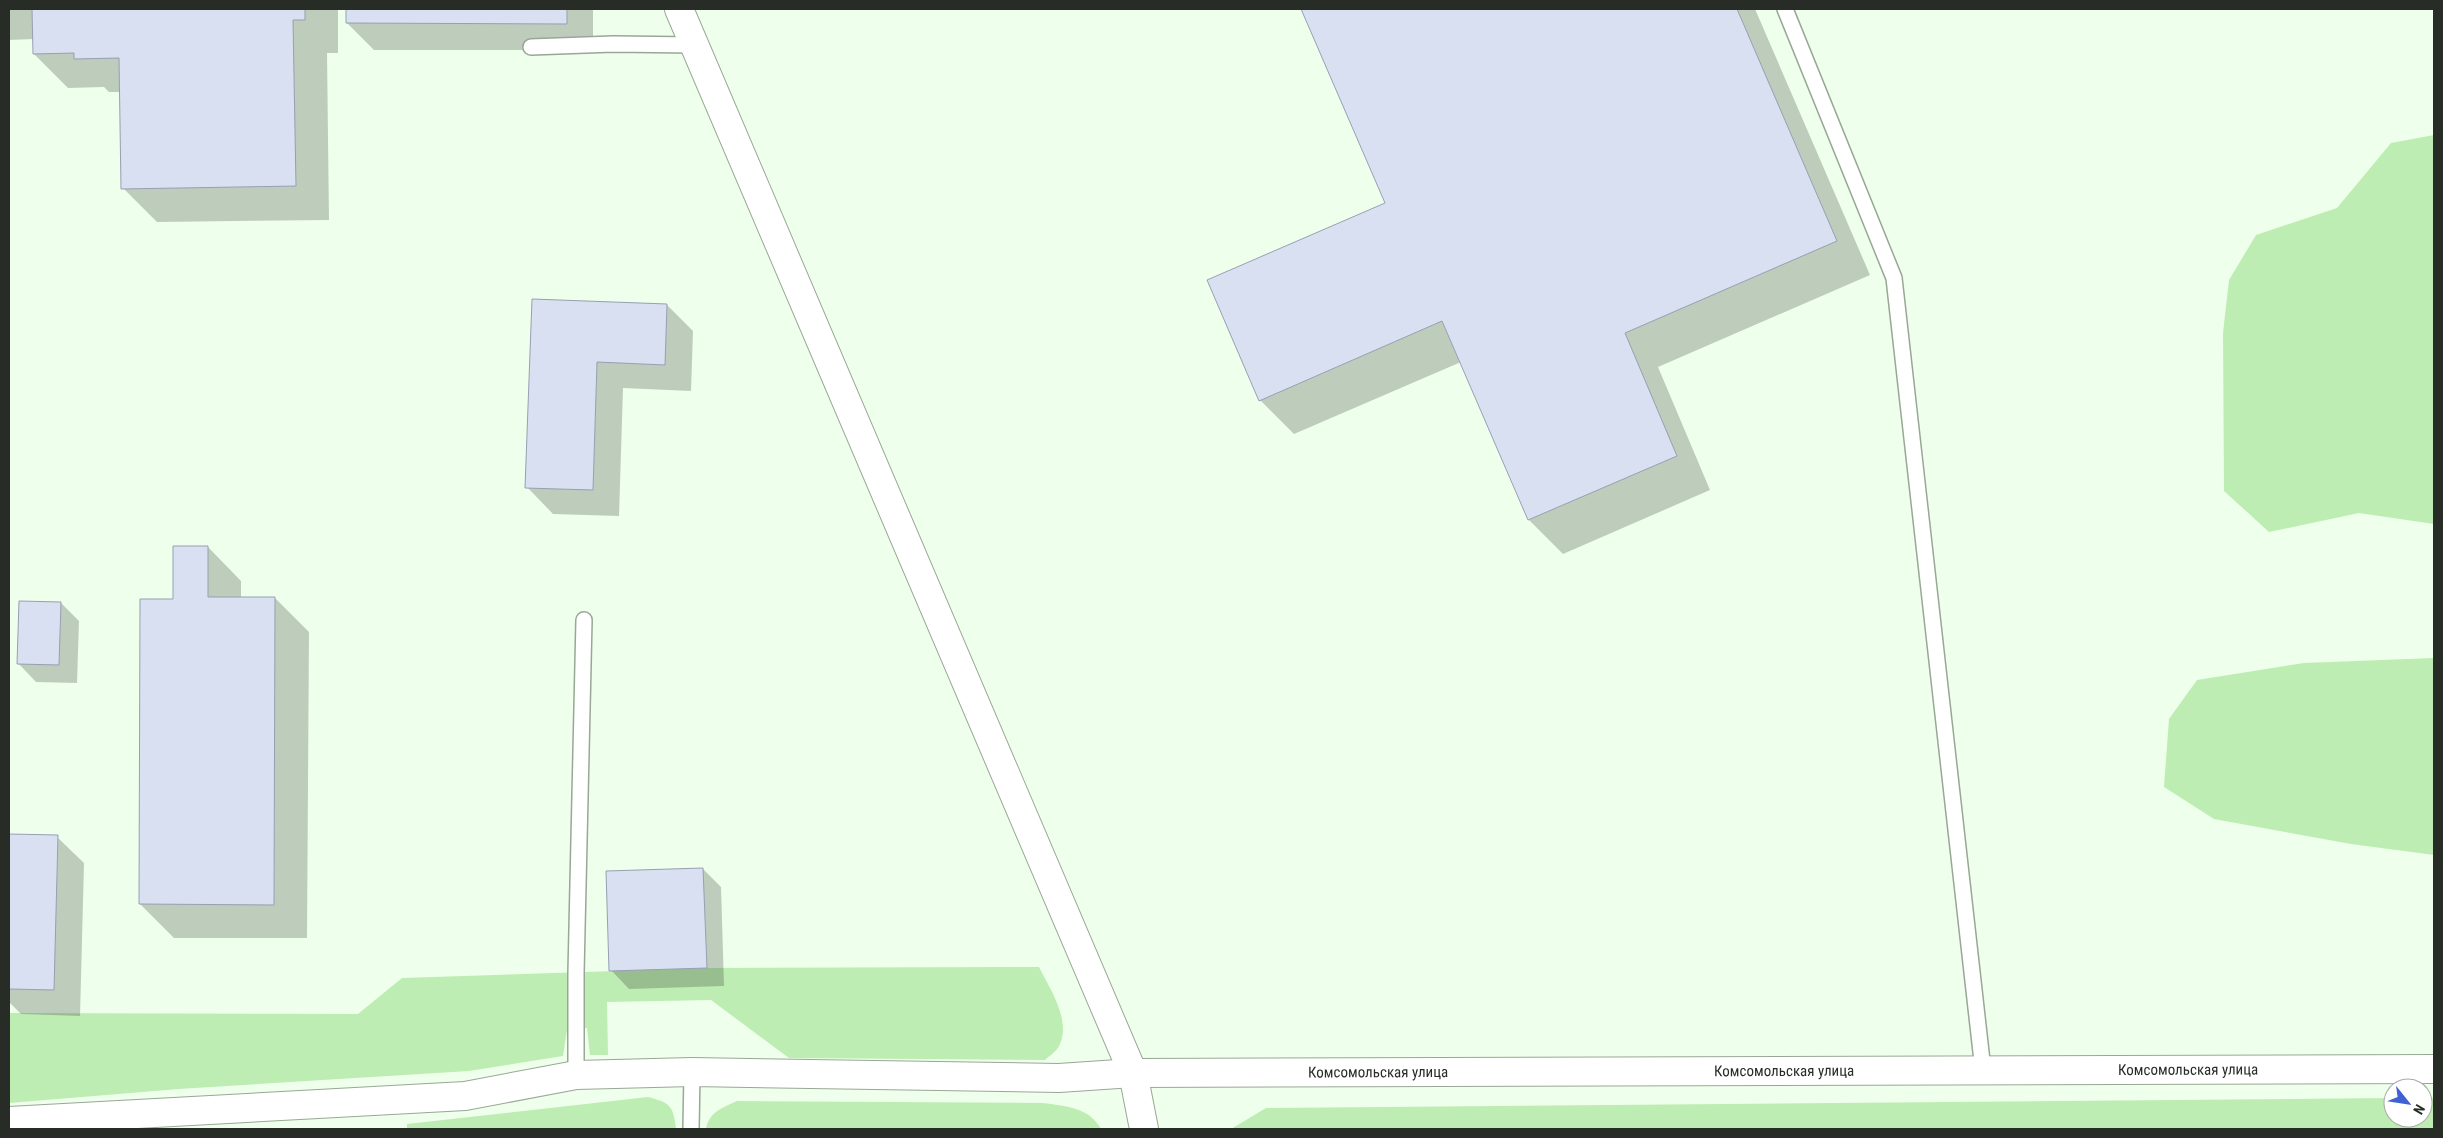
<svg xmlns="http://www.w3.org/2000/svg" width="2443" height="1138" viewBox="0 0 2443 1138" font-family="'Roboto Condensed',sans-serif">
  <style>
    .green { fill: #beedb3 }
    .shadow { fill: #0003 }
    .building { fill: #d9e0f1; stroke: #979fb3 }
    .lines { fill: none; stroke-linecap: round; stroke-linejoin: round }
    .service-casing { stroke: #99a896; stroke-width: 18 }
    .minor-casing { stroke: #99a896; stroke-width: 30 }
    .tertiary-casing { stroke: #99a896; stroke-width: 30 }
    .secondary-casing { stroke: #99a896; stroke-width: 30 }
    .service { stroke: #fff; stroke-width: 15 }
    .minor { stroke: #fff; stroke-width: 28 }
    .tertiary { stroke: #fff; stroke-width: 28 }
    .secondary { stroke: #fff; stroke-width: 28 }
    .labels { text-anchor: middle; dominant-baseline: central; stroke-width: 4; stroke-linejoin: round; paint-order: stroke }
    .street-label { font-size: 15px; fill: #272d26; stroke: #fff }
  </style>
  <rect width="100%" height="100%" fill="#eeffeb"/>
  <!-- green -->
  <g class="green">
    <polygon points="2434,135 2434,524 2359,513 2269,532 2224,491 2223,333 2229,280 2256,235 2337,208 2391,143"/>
    <polygon points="2434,658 2434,855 2351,844 2214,819 2164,787 2169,719 2197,680 2304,663"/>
    <path d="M1039 967C1050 989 1072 1021 1059 1046 1057 1051 1049 1056 1045 1060L789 1058 711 1000 607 1002 608 1055H590L587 1028 567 1030 563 1056 469 1071 179 1089 9 1103V1013L358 1014 402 978 707 968Z"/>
    <path d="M648 1097C671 1103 673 1106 676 1129H407V1124Z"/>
    <polygon points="2393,1098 2393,1118 2423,1118 2423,1098 2434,1098 2434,1129 1231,1129 1266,1108"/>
    <path d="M737 1101 1043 1103C1065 1106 1089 1107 1101 1129H706C709 1112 722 1108 737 1101Z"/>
  </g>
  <!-- shadow -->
  <g class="shadow">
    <polygon points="9,9 338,9 338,53 327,53 329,220 157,222 123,188 121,92 109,92 104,87 68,88 34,54 34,39 9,40"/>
    <polygon points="347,9 593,9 593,50 374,50 347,23"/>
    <polygon points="1303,9 1755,9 1870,275 1658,367 1710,490 1563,554 1529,520 1461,362 1294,434 1260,400 1387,203"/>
    <polygon points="533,300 667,305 693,331 691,391 623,388 619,516 553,514 527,487"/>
    <polygon points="208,547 241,581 241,598 275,598 309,632 307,938 174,938 140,904 174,601"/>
    <polygon points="61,603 79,621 77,683 36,682 18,663"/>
    <polygon points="9,835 57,837 84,863 80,1016 21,1014 9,1002"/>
    <polygon points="703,869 721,887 724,986 629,989 611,970"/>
  </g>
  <!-- building -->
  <g class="building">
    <polygon points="32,9 305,9 305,20 293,20 296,186 121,189 119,58 74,59 74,53 33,54"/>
    <polygon points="346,9 567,9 567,24 346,23"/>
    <polygon points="1301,9 1737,9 1837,241 1625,333 1677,456 1528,520 1442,321 1259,401 1207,280 1385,203"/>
    <polygon points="532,299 667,304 665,365 597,362 593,490 525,488"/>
    <polygon points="173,546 208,546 208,597 275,597 274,905 139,904 140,599 173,599"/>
    <polygon points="19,601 61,602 59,665 17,664"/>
    <polygon points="9,834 58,835 54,990 9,989"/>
    <polygon points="703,868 707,968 609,971 606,871"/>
  </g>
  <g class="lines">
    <!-- service casing -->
    <g class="service-casing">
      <g id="service">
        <polyline points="1785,9 1894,278 1983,1070"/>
        <polyline points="531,47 613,44 695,45"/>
        <polyline points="576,1075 576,973 584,620"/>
        <polyline points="691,1129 692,1072"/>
      </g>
    </g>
    <!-- minor casing -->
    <g class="minor-casing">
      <polyline id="minor" points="9,1121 465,1096 576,1075 692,1072 1059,1078 1133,1073"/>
    </g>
    <!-- tertiary casing -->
    <g class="tertiary-casing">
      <polyline id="tertiary" points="1133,1073 1144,1129"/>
    </g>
    <!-- secondary casing -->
    <g class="secondary-casing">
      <g id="secondary">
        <path id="s1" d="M679 9 1133 1073 2434 1069"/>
      </g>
    </g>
    <!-- service -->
    <use href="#service" class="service"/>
    <!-- minor -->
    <use href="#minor" class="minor"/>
    <!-- tertiary -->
    <use href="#tertiary" class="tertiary"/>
    <!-- secondary -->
    <use href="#secondary" class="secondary"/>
  </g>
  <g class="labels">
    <!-- street labels -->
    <g class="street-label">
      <text stroke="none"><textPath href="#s1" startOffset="2212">Комсомольская улица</textPath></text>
      <text stroke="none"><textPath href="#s1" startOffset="1808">Комсомольская улица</textPath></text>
      <text stroke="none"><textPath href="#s1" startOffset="1402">Комсомольская улица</textPath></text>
    </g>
  </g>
  <!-- border -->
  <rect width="2443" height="1138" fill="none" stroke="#272d26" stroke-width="20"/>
  <!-- north arrow -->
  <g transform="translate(2408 1103) rotate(120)"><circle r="24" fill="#ffffff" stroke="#a9aba8"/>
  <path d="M0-4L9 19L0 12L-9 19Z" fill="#3f61d3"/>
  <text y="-8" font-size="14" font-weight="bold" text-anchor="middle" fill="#272d26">N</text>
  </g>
</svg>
